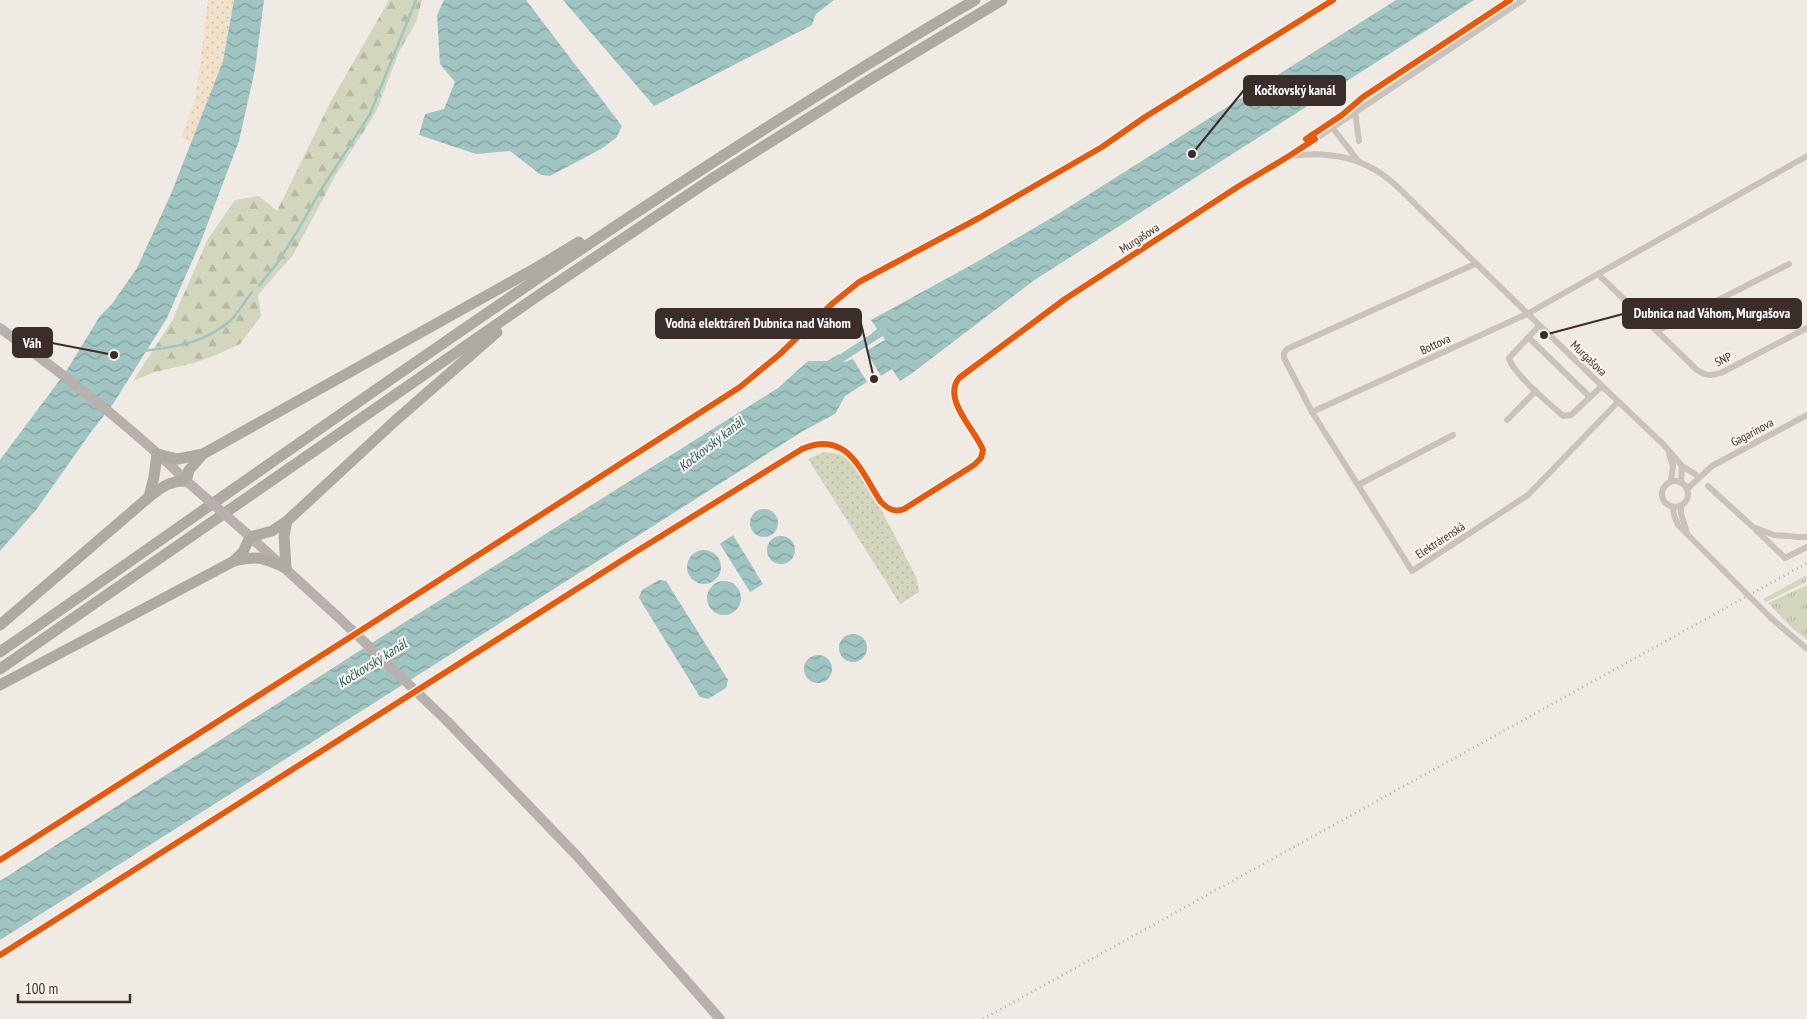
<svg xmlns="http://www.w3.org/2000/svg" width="1807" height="1019" viewBox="0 0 1807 1019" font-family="'PT Sans Narrow',sans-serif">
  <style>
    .grass { fill: url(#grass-tufts) }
    .forest { fill: url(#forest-firs) }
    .sand { fill: url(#sand-dots) }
    .garden { fill: url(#garden-dots) }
    .water { fill: url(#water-waves) }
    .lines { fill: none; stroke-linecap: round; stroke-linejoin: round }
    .stream { stroke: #9fc4c2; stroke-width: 2.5 }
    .canal { stroke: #9fc4c2; stroke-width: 8 }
    .street { stroke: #c9c2bd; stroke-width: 6 }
    .primary { stroke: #b8b0ac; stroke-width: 10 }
    .highway { stroke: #afa9a3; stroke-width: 11 }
    .rail { stroke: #b1aba7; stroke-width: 2.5; stroke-dasharray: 1 4; stroke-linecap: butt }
    .street-bridge { stroke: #c9c2bd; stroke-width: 6 }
    .primary-bridge { stroke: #b8b0ac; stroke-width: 10 }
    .cycleway-casing { stroke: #fbf4ec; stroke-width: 9 }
    .cycleway { stroke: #e8590c; stroke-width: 6 }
    .labels { text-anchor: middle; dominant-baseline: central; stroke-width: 4; stroke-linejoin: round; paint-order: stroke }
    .street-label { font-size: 12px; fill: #3b2e2a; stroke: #fbf4ec }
    .water-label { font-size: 14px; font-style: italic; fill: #1c5e60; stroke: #fbf4ec }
    .leader { fill: none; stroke: #3b2e2a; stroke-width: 2 }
    .callout-dot { fill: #3b2e2a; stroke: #fbf4ec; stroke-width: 2 }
    .callout { fill: #3b2e2a; stroke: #3b2e2a; stroke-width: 2 }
    .callout-label { font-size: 14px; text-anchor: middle; font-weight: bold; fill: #fff }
  </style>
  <defs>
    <pattern id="grass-tufts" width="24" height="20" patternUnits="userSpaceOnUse" patternTransform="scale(1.25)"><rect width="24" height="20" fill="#d2d6bd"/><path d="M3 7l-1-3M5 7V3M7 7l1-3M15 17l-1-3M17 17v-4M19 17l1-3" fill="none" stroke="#b5b8a3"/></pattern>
    <pattern id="forest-firs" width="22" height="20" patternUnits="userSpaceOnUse" patternTransform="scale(1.25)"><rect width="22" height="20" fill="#d2d6bd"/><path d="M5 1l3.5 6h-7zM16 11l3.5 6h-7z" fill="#b5b8a3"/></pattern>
    <pattern id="sand-dots" width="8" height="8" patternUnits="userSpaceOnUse" patternTransform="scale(1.25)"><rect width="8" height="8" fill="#f1e1ca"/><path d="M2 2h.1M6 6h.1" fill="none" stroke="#d0c1ae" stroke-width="1.8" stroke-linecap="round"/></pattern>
    <pattern id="garden-dots" width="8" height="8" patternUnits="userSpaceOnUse" patternTransform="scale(1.25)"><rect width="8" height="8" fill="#d2d6bd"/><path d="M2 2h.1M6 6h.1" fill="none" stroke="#b5b8a3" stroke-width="1.8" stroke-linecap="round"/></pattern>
    <pattern id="water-waves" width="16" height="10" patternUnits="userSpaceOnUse" patternTransform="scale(1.25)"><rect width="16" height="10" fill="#9fc4c2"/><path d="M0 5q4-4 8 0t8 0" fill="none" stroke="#83a09e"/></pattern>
  </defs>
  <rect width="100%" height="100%" fill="#f0eae4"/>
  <!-- grass -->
  <g class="grass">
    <polygon points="1807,575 1806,582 1766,602 1763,599"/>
    <polygon points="1807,585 1807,640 1793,629 1768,603"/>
  </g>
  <!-- forest -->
  <polygon class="forest" points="389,0 422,0 416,22 399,52 376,112 334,178 293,255 258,295 261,316 240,344 216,355 194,363 155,372 133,381 172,321 208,239 235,200 259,196 277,211 330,103"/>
  <!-- sand -->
  <polygon class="sand" points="208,0 234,0 223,61 192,143 182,137 196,95"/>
  <!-- garden -->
  <polygon class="garden" points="824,452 839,454 851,460 882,511 916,577 919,592 900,604 808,459"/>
  <!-- water -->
  <g class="water">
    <polygon points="234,0 264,0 255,69 239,141 201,241 167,318 113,404 91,432 36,510 0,551 0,460 65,373 100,316 112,304 137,268 171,194 223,61"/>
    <polygon points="444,0 526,0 622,126 616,138 601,149 550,176 541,175 510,151 476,154 419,135 425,114 444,109 455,82 440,64 437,15"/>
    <polygon points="563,0 834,0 816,14 812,25 654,106"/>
    <polygon points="1396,0 1474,0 1033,281 911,374 900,381 892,369 881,376 866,351 885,340 882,335 876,339 872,333 877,329 871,320 975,263 1058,214"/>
    <polygon points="839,354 844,362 853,359 867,382 845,396 835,414 803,431 0,940 0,881 378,639 778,388 808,361 827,361"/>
    <circle cx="764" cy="523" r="14"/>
    <polygon points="733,535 763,584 750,592 720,544"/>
    <circle cx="781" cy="550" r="14"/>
    <circle cx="704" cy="567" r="17"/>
    <polygon points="659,580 666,581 668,584 728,680 726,688 708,699 700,697 639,598 642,590"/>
    <circle cx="724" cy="598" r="17"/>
    <circle cx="853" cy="648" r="14"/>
    <circle cx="818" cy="669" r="14"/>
  </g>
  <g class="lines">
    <!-- stream -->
    <g class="stream">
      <polyline points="259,286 278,262 298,230 319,193 370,114 416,0"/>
      <path d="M143 351C175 347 206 343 231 320 239 312 245 301 252 292"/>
    </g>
    <!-- canal -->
    <polyline class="canal" points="834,363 883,331"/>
    <!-- street -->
    <g class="street">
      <polyline points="1355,111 1359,141"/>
      <polyline points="1332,127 1359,162"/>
      <polyline points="1290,156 1523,0"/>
      <polyline points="1475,264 1287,349 1284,353 1284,358 1312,412 1412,571 1528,495 1618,402"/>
      <path d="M1598 274 1697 370C1706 376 1711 376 1721 373L1807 328"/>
      <path d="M1539 326 1509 358C1513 374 1550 404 1563 416L1571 415 1602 386"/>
      <polyline points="1657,331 1789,264"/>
      <polyline points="1529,338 1590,397"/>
      <polyline points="1312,412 1527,314 1807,156"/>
      <polyline points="1507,420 1536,391"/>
      <polyline points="1669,454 1673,466 1671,481"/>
      <circle cx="1675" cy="494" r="13"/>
      <polyline points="1681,482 1682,466"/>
      <polyline points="1358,485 1453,435"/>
      <polyline points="1708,486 1753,527 1774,535 1799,537 1807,537"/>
      <polyline points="1687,489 1712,466 1807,415"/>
      <polyline points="1681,505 1681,514 1687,533"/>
      <polyline points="1673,507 1674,515 1678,525 1724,571"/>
      <polyline points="1756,530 1785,558 1807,547"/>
      <polyline points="1771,618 1807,649"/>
      <polyline points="0,860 363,629 740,387 780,354 833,303 859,282 979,218 1102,147 1145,117 1333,0"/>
      <path d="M0 955 624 559 802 449C865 422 860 501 895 511L904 509 974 465C981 460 984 455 982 446L955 400 954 386 964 374C1042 312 1127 259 1211 204 1228 193 1274 159 1292 156 1317 152 1348 155 1370 167 1388 176 1403 192 1417 206L1602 386 1664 445 1682 466 1695 474"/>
    </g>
    <!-- primary -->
    <g class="primary">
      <path d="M0 328C66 376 132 427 190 484"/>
      <polyline points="246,533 337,616"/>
      <polyline points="448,722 578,857 720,1019"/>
    </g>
    <!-- highway -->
    <g class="highway">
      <polyline points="149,497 154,477 157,454 178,459 203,454 536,268 579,242"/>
      <polyline points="234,561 243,552 250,537 272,531 287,521 396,420 497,332"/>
      <polyline points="286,568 284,536 287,521"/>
      <path d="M0 625 149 497C162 487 169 481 186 481L189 470 203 454"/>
      <path d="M0 652C321 430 637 198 975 0"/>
      <polyline points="0,669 539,295 710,180 866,82 1002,0"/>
      <path d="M0 685 234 561C260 555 263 558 286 568"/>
    </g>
    <!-- rail -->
    <polyline class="rail" points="983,1019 1807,563"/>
    <!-- street-bridge -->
    <polyline class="street-bridge" points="1724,571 1771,618"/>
    <!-- primary-bridge -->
    <g class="primary-bridge">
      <polyline points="191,485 245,532"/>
      <polyline points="337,616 448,722"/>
    </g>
    <!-- cycleway casing -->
    <g class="cycleway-casing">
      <g id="cycleway">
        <polyline points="1306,139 1342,115 1363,97 1510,0"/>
        <polyline points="0,860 363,629 740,387 780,354 833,303 859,282 979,218 1102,147 1145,117 1333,0"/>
        <path d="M0 955 624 559 802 449C848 429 861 472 881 502 888 509 895 513 904 509L974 465 981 458 983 450C975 429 942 400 959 378L1065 299 1239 186 1289 156 1315 139 1312 135"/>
      </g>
    </g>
    <!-- cycleway -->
    <use href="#cycleway" class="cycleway"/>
  </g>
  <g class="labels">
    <!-- street labels -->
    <g class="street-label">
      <text transform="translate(1139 238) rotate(-33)">Murgašova</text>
      <text transform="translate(1435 344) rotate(-25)">Bottova</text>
      <text transform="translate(1589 358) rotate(44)">Murgašova</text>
      <text transform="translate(1723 359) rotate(-25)">SNP</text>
      <text transform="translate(1752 432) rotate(-28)">Gagarinova</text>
      <text transform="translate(1440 540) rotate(-33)">Elektrárenská</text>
    </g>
    <!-- water labels -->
    <g class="water-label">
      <text transform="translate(711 444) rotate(-38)">Kočkovský kanál</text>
      <text transform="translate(372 663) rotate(-32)">Kočkovský kanál</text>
    </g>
  </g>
  <!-- callouts -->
  <path class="leader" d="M1192 154L1244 90M1544 335L1623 314M874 379L861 323M114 355L52 343"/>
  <g class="callout-dot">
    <circle cx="1192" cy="154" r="5"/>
    <circle cx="1544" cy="335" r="5"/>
    <circle cx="874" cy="379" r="5"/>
    <circle cx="114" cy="355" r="5"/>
  </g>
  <g class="callout">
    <rect x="1244" y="76" width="101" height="29" rx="5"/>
    <rect x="1623" y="299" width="178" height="29" rx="5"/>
    <rect x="656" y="309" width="205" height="29" rx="5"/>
    <rect x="13" y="328" width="39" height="29" rx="5"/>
  </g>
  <g class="callout-label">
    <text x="1295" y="95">Kočkovský kanál</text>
    <text x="1712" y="318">Dubnica nad Váhom, Murgašova</text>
    <text x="758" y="328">Vodná elektráreň Dubnica nad Váhom</text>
    <text x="32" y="348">Váh</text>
  </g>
  <!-- scale -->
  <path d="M18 994v8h112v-8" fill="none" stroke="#3b2e2a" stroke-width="2.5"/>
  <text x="25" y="994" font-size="15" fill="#3b2e2a" stroke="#fbf4ec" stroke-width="4" paint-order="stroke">100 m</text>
</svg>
